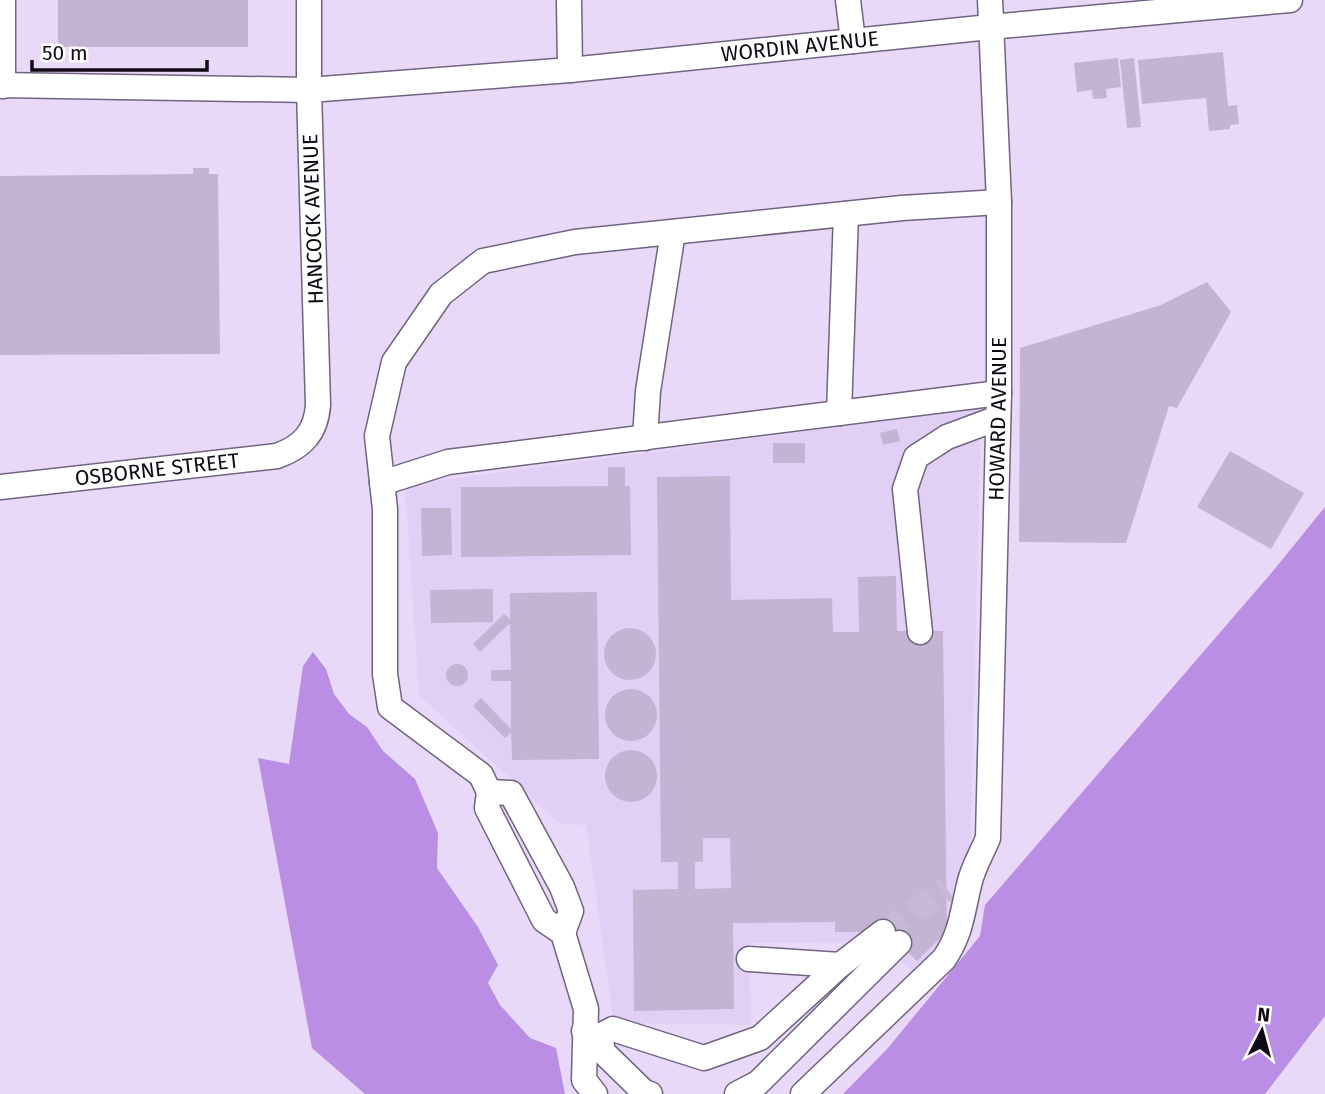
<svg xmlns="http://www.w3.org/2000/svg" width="1325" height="1094" viewBox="0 0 1325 1094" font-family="'Fira Sans',sans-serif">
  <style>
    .built { fill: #e2cff6 }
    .water { fill: #b98ee4 }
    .building { fill: #c3b4d3; fill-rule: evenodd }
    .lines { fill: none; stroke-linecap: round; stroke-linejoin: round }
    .minor-tunnel { stroke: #c7bad7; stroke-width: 24; stroke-dasharray: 24 12; stroke-linecap: butt }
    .minor-casing { stroke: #716480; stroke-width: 27 }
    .minor { stroke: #fff; stroke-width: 24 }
    .labels { text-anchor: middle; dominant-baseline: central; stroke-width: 5; stroke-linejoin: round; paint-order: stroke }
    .street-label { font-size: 21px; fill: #0f0a14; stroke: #fff }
  </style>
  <rect width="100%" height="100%" fill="#e8d9f9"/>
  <!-- built -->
  <polygon class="built" points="981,408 969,914 914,973 882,942 749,943 751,1025 614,1023 586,825 560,824 419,695 405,485"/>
  <!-- water -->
  <g class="water">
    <polygon points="1325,507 1325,1016 1265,1094 843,1094 888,1048 980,936 985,905 1273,571"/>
    <polygon points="313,652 326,669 334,694 349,714 367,727 383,751 415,779 438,833 437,868 478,927 498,965 488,983 500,1005 530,1038 556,1048 565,1094 365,1094 312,1048 258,758 289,764 303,666"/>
  </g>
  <!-- building -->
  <g class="building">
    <rect x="58" y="0" width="190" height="47"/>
    <polygon points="1223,52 1228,106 1237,105 1239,124 1230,125 1230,129 1209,131 1206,98 1142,104 1138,60"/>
    <polygon points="1118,58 1121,87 1106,89 1107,98 1093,99 1092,90 1077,92 1074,63"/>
    <polygon points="1134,58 1141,127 1127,128 1120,60"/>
    <polygon points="193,168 209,168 209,174 218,174 220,354 0,355 0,176 193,174"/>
    <polygon points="1207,282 1231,312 1177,408 1169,406 1126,543 1019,542 1020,348 1161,305"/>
    <polygon points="897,429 900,441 883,445 880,433"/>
    <rect x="773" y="443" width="32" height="20"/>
    <polygon points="1230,451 1304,493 1271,549 1197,507"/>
    <polygon points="608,467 625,467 625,486 630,486 631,555 461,557 461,487 608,486"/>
    <path d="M730 476 731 600 832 598 833 632H859L858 577 896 576 897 631H943L947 931 917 961 887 932H835V922L733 923 734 1009 634 1011 633 890 678 889V862H661L657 477ZM703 838H730L731 888 695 889V862H703Z"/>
    <polygon points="421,508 451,508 452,555 422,556"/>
    <polygon points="493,589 493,622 431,623 430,590"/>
    <polygon points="597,592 599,759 512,760 511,733 505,738 473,706 481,698 511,729 511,681 491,681 491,670 511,670 510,623 480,652 473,644 504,614 510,619 510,593"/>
    <circle cx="630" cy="654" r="26"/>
    <circle cx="457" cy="675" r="11"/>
    <circle cx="631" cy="715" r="26"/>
    <circle cx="631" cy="776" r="26"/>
  </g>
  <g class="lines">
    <!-- minor-tunnel -->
    <polyline class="minor-tunnel" points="883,932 947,889"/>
    <!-- minor casing -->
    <g class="minor-casing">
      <g id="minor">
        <polyline points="3,0 3,86"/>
        <polyline points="569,0 570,70"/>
        <polyline points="848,0 853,41"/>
        <path id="s1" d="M0 85 309 90 570 70 990 27 1290 0"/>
        <polyline points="839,413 846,214"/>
        <polyline points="645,438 648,391 673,232"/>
        <polyline points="382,483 448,462 999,393"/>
        <path id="s2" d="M0 487 277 456C302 447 316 433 318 405L309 90V0"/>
        <polyline points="920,632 905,489 916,457 947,437 998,418"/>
        <polyline points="489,792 511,793 562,887 571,911 563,933"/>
        <polyline points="749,959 840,965"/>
        <polyline points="584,1031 600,1036 613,1029 704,1058 760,1038 840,965 883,932"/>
        <polyline points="600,1036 603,1052 644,1092 650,1094"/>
        <polyline points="595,1094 584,1080 586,1009 563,933 544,920 487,808 489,792 481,775 390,707 385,674 385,509 377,436 394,362 441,294 483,261 575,242 902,208 999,202"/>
        <polyline points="737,1094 758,1083 899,943"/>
        <path id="s3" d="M803 1094 944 959C961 934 962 914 969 885 972 869 982 853 988 838L999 393V202L990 0"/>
      </g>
    </g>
    <!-- minor -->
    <use href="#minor" class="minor"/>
  </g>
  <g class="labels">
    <!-- street labels -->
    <g class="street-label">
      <text stroke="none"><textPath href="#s1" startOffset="802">WORDIN AVENUE</textPath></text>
      <text transform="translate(313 219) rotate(-92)">HANCOCK AVENUE</text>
      <text stroke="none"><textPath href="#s3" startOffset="744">HOWARD AVENUE</textPath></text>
      <text stroke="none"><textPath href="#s2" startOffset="158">OSBORNE STREET</textPath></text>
    </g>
  </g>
  <!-- north arrow -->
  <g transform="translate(1262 1031) rotate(6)" stroke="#ffffff" stroke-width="5" paint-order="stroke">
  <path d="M0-5L12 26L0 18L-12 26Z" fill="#0f0a14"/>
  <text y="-10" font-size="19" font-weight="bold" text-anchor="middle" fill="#0f0a14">N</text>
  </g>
  <!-- scale -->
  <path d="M32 60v10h175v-10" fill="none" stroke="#0f0a14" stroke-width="3.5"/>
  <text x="42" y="60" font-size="21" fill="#0f0a14" stroke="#ffffff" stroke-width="5" paint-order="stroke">50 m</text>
</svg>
